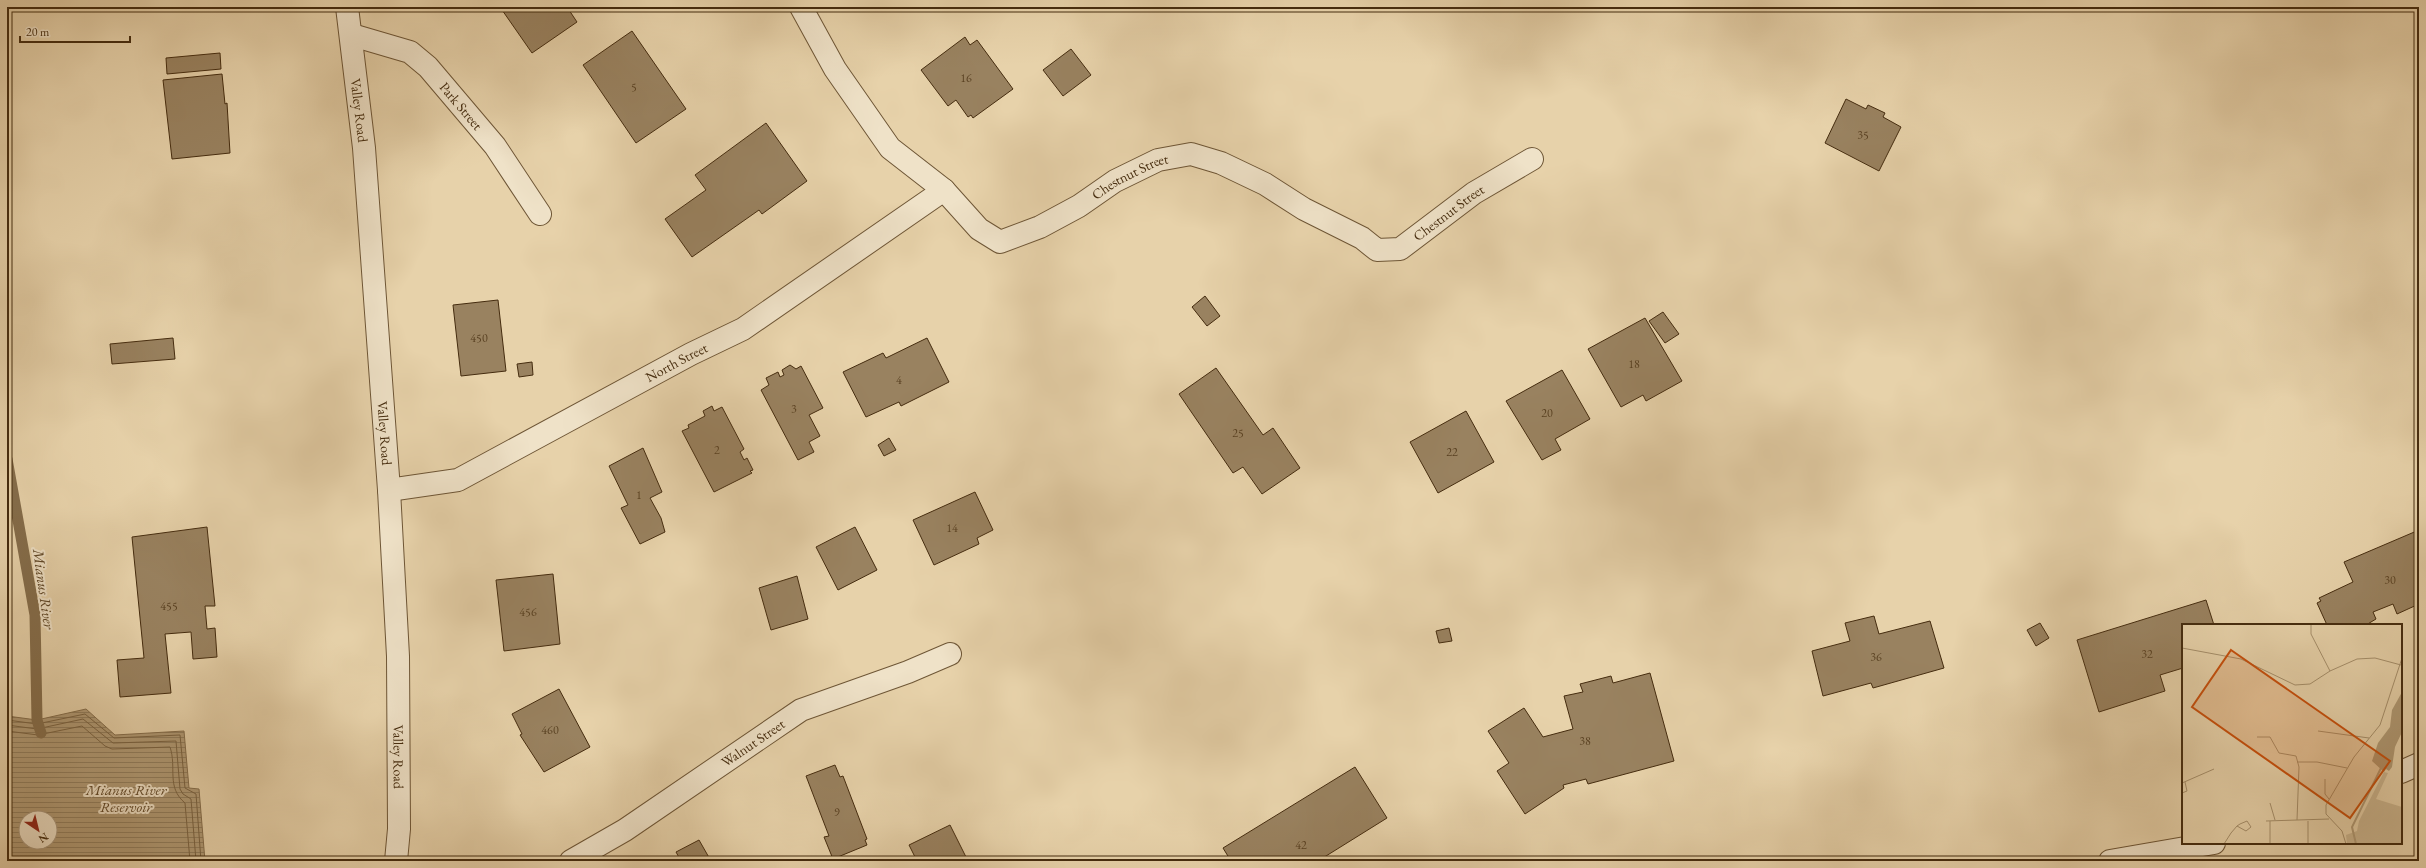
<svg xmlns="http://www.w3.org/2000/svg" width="2426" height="868" viewBox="0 0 2426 868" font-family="'EB Garamond',serif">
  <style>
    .water { fill: url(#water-rules); stroke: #856e4c; fill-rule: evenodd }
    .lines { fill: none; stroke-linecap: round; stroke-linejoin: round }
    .shore { stroke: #7a6342; stroke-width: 1 }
    .stream { stroke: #856e4c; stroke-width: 11 }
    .building { fill: #998260; stroke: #452c0f }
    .minor-casing { stroke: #6e5636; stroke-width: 24 }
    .tertiary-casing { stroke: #6e5636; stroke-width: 24 }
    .minor { stroke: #efe2c8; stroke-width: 22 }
    .tertiary { stroke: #efe2c8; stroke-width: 22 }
    .labels { text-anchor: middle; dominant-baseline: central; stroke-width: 4; stroke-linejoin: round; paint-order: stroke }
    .number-label { font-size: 12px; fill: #5a4223 }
    .street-label { font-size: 14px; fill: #452c0f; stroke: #efe2c8 }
    .water-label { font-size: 15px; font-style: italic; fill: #604828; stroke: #efe2c8 }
    .inset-river { fill: none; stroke: #b09a75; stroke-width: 2 }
    .inset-road { fill: none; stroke: #a6906c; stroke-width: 1 }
    .view { fill: #c7500d; fill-opacity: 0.15; stroke: #c7500d; stroke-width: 2 }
    .inset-edge { fill: none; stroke: #452c0f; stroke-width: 2 }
  </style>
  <defs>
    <pattern id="water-rules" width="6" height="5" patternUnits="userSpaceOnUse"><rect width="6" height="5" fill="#b09a75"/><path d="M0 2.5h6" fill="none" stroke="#917e5e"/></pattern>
  </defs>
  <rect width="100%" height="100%" fill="#e7d2aa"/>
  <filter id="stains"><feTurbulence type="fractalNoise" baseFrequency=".005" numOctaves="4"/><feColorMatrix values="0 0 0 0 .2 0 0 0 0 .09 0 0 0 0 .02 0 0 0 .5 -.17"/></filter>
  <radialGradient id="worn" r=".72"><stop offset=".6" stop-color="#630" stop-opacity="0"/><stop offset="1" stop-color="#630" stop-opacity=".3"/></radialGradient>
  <!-- water -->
  <path class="water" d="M86 709 115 735 184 731 189 788 199 789 205 861H7V716L37 720ZM26 818H50V842H26Z"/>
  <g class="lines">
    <!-- shore -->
    <g class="shore">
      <polyline points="7,720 37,724 85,714 114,738 180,735 185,788 196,794 201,861"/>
      <polyline points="7,725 37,729 83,719 113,743 176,741 180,789 183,794 191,799 196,861"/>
      <path d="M7 731 38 735 82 726 105 746 112 749 170 747C177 768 166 787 185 803L190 861"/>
    </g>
    <!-- stream -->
    <polyline class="stream" points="7,459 35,615 37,720 41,733"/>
  </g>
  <!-- building -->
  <g class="building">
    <polygon points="500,7 567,7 577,22 532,53"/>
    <polygon points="632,31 686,109 636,143 583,65"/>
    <polygon points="965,37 970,45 977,40 1013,89 973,118 971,115 968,117 956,100 948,106 921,70"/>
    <polygon points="1071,49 1091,75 1063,96 1043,70"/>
    <polygon points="220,53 221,69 167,74 166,58"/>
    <polygon points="222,74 225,104 227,103 230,153 172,159 163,80"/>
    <polygon points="1846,99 1866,109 1868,105 1885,113 1883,117 1901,127 1879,171 1825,143"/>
    <polygon points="766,123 807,181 762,214 759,210 692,257 665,219 706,190 695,175"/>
    <polygon points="1205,296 1220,316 1207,326 1192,307"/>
    <polygon points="498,300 506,371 461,376 453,305"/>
    <polygon points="1663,312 1679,334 1665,343 1649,321"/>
    <polygon points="1645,318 1682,381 1646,401 1643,395 1621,407 1588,349"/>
    <polygon points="173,338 175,359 112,364 110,344"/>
    <polygon points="927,338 949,382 901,406 899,402 866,417 843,372 883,353 886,358"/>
    <polygon points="532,362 533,375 519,377 517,364"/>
    <polygon points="790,365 796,369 801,366 823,408 809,415 820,436 809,442 814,452 798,460 761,390 769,385 766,378 778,372 780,377 784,375 782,370"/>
    <polygon points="1216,368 1263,435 1273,428 1300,468 1262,494 1243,467 1233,473 1179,394"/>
    <polygon points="1562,370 1590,419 1555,439 1561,450 1542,460 1506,401"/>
    <polygon points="712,406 714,411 722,407 744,449 740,452 744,460 747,458 753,470 750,471 752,473 714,492 682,431 689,428 688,425 705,416 703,411"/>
    <polygon points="1466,411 1494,462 1438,493 1410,442"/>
    <polygon points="889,438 896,450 884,456 878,445"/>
    <polygon points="643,448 662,492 650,498 661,518 665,532 640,544 621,508 628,505 609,466"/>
    <polygon points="975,492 993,530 977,538 979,544 934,565 913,520"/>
    <polygon points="207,527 215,606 205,606 207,629 215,628 217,657 193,659 191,632 165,634 171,693 120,697 117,660 144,658 132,537"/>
    <polygon points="855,527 877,570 838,590 816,547"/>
    <polygon points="2419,530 2419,604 2397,614 2393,604 2373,612 2376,619 2366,625 2327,625 2317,603 2321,601 2319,598 2353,582 2344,562"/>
    <polygon points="553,574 560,644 504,651 496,580"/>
    <polygon points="797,576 808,619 771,630 759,588"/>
    <polygon points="2206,600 2214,625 2183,625 2183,668 2160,675 2165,691 2099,712 2077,640"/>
    <polygon points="1874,616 1879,634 1930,621 1944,668 1873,688 1871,683 1823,696 1812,651 1850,641 1845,623"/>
    <polygon points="2040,623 2049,638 2036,646 2027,630"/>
    <polygon points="1449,628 1452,641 1439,643 1436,631"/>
    <polygon points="1650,673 1674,761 1588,784 1586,779 1563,785 1564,788 1525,814 1497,771 1509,763 1488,731 1524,708 1543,737 1573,729 1564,696 1583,692 1580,684 1611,676 1613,683"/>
    <polygon points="559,689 590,747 544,772 520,735 522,734 512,714"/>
    <polygon points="835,765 840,777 843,776 867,839 865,840 867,845 833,859 824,837 829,836 806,776"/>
    <polygon points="1355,767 1387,818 1318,861 1231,861 1223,848"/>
    <polygon points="950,825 966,857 958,861 917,861 909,845"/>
    <polygon points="699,840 711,861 681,861 676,852"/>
  </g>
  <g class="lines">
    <!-- minor casing -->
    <g class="minor-casing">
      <g id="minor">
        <path id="s1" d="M801 7 835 69 890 148 944 190 979 229 1000 242 1040 227 1079 206 1115 181 1158 160 1191 154 1221 163 1265 184 1304 209 1362 238 1377 250 1400 249 1474 193 1532 159"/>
        <path id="s2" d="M352 35 410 52 428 67 495 146 540 214"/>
        <path id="s3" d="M389 490 458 480 691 354 743 329 944 190"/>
        <polyline points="2401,772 2419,764"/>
        <path id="s4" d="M571 861 625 830 801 710 908 672 950 654"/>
        <polyline points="2110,861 2214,843"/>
      </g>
    </g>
    <!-- tertiary casing -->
    <g class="tertiary-casing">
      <g id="tertiary">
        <path id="s5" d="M347 7 364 148 389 490 398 656 399 829 396 861"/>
      </g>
    </g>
    <!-- minor -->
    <use href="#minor" class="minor"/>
    <!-- tertiary -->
    <use href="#tertiary" class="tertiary"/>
  </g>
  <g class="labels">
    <!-- number labels -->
    <g class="number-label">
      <text x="966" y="78">16</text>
      <text x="634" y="87">5</text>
      <text x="1863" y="135">35</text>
      <text x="479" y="338">450</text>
      <text x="1634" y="364">18</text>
      <text x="899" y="380">4</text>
      <text x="794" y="409">3</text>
      <text x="1547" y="413">20</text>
      <text x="1238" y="433">25</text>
      <text x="717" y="450">2</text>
      <text x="1452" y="452">22</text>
      <text x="639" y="495">1</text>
      <text x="952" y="528">14</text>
      <text x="2390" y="580">30</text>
      <text x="169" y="606">455</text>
      <text x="528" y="612">456</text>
      <text x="2147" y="654">32</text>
      <text x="1876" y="657">36</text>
      <text x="550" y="730">460</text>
      <text x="1585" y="741">38</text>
      <text x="837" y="812">9</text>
      <text x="1301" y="845">42</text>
    </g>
    <!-- street labels -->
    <g class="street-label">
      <text stroke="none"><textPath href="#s2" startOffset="135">Park Street</textPath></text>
      <text stroke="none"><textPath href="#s5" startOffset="104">Valley Road</textPath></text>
      <text stroke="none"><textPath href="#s1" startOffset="459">Chestnut Street</textPath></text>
      <text stroke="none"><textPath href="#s1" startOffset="819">Chestnut Street</textPath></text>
      <text stroke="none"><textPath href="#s3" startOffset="318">North Street</textPath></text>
      <text stroke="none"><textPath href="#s5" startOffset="428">Valley Road</textPath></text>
      <text stroke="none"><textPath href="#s4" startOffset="217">Walnut Street</textPath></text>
      <text stroke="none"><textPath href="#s5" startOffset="752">Valley Road</textPath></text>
    </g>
    <!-- water labels -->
    <g class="water-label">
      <text transform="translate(44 589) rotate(82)">Mianus River</text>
      <text x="126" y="789">Mianus River<tspan x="126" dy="17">Reservoir</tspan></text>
    </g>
  </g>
  <!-- overview -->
  <g transform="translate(2182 624)">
    <rect width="220" height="220" fill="#e7d2aa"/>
    <path d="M202 148 206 149 194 175 220 183V220H165L164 211 175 207 177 197Z" fill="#cbb690"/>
    <path d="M220 68V108L213 123 210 143 207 147 204 145 202 148 190 137 196 119 208 103 210 86Z" fill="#b09a75"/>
    <path class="inset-river" d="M174 220 170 203 199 144"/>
    <path class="inset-road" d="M129 0V10L148 47M0 24 59 35 113 61 128 60 148 47 175 35 193 34 219 41M136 107 187 114M75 113H88L97 129 114 132 117 143 115 196M115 138H135L165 144M143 155V170L147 175M0 159 32 145M0 169 5 167 3 158M88 179 93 196M84 197 147 195M88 197V219M42 220 49 209 55 202 58 200 65 197 69 203 64 207 55 202M126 220V197M164 220 160 207 144 190V181L172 133 198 101 220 34"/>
    <path class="view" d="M49 26 208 137 168 194 10 83Z"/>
    <rect width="220" height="220" class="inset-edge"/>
  </g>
  <!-- margin -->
  <rect width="2426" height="868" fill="none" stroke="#e7d2aa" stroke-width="24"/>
  <rect x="8" y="8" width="2410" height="852" fill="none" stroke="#452c0f" stroke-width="2"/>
  <rect x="12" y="12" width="2402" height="844" fill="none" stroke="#452c0f"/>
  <!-- north arrow -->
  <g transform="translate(38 830) rotate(145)"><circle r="19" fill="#efe2c8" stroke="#ab997e"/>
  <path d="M0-3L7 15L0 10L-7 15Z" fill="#8f2418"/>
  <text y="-6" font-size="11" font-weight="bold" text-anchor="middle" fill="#452c0f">N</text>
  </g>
  <!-- scale -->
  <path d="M20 36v6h110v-6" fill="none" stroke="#452c0f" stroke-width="2"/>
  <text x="26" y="36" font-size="12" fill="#452c0f" stroke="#efe2c8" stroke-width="3" paint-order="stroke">20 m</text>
  <rect width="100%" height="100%" filter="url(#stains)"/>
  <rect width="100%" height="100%" fill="url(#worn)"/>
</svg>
